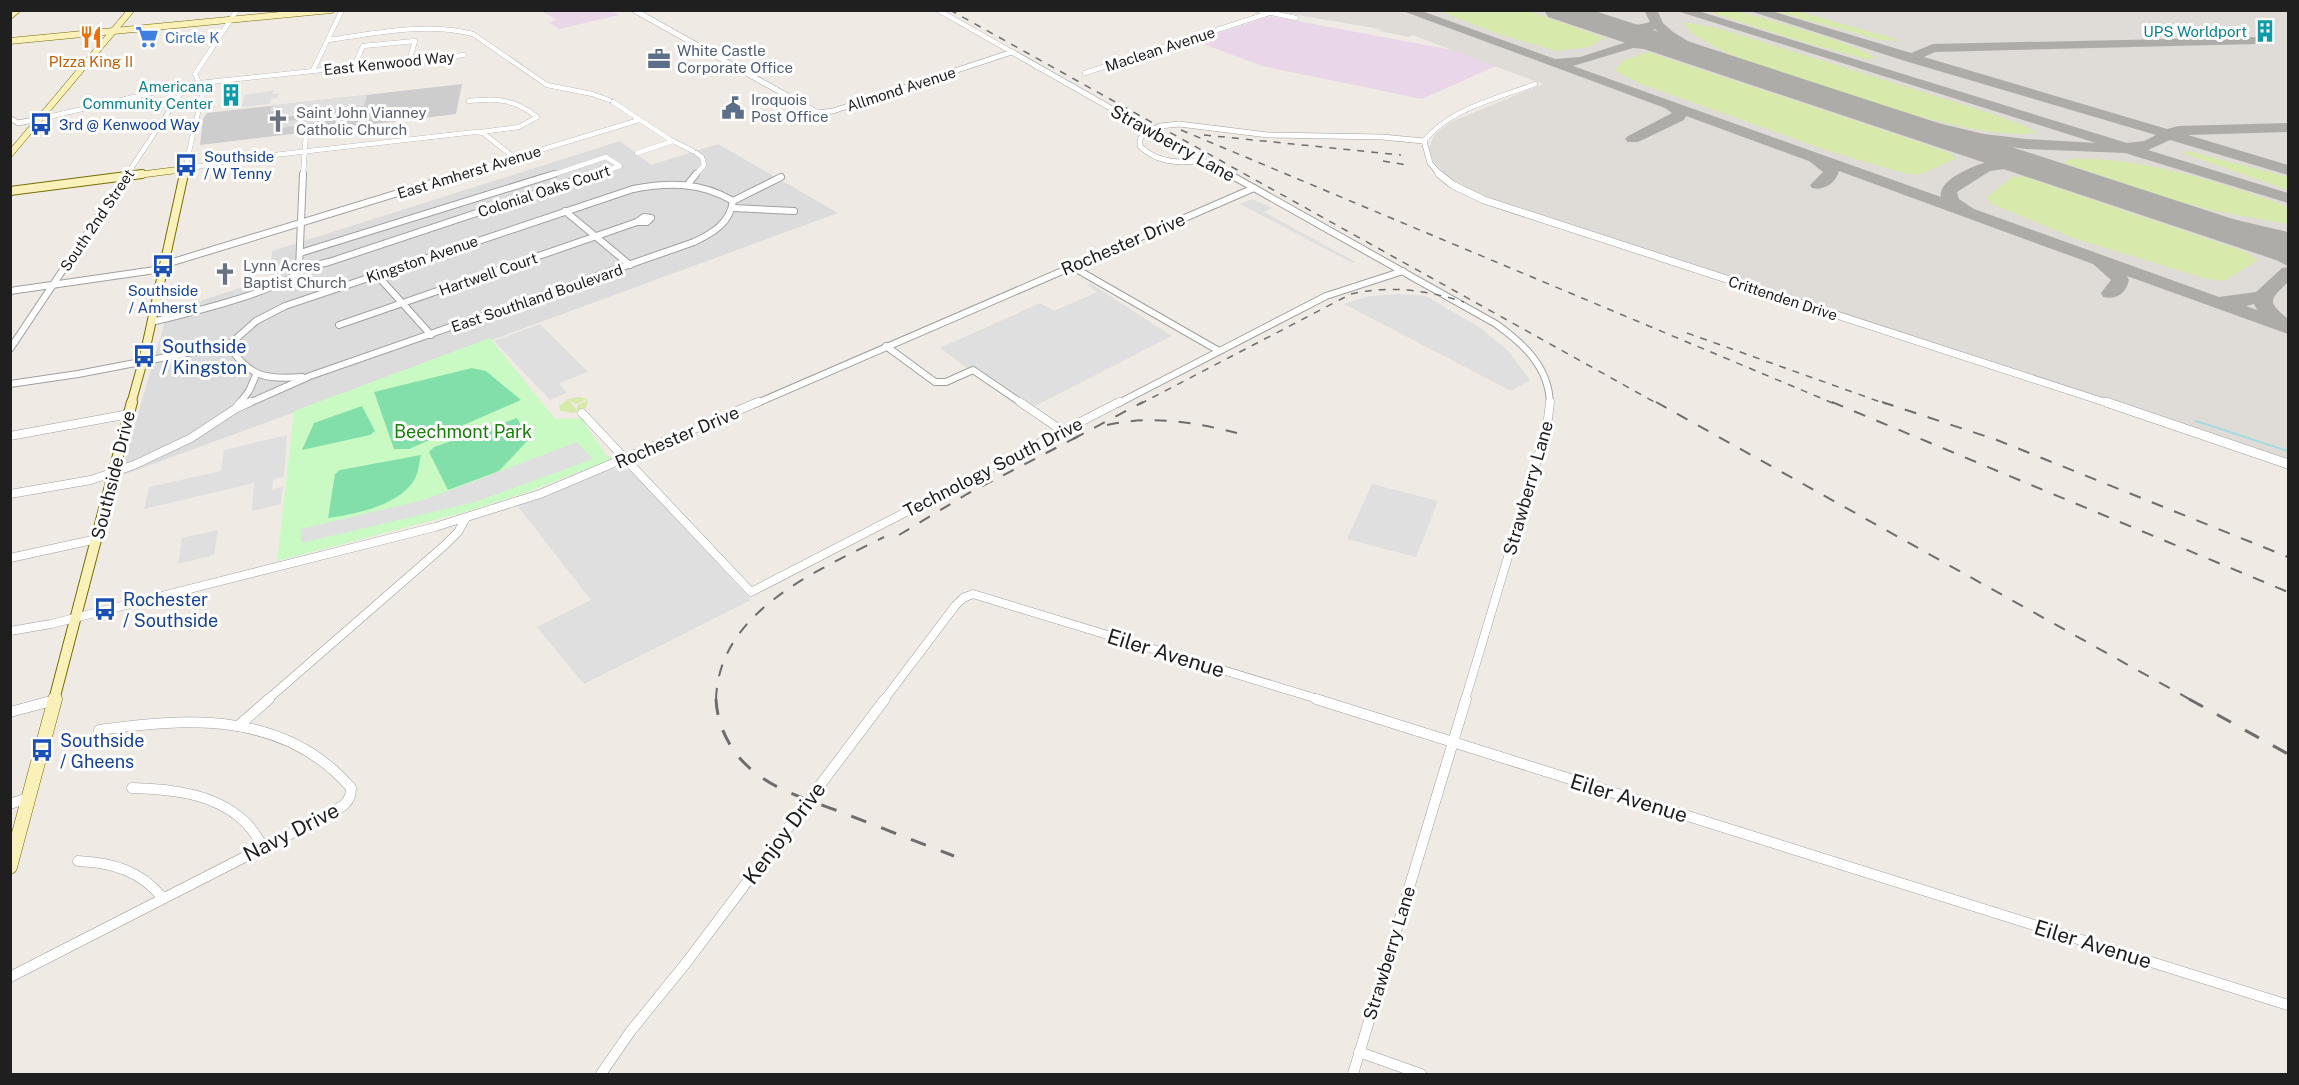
<svg xmlns="http://www.w3.org/2000/svg" width="2299" height="1085" viewBox="0 0 2299 1085" font-family="'Public Sans',sans-serif">
  <style>
    .residential { fill: #dddcdc }
    .industrial { fill: #e9d7e9 }
    .religious { fill: #cdcdcd }
    .airport { fill: #dfdbd7 }
    .grass { fill: #d7eaab }
    .park { fill: #cafac3 }
    .pitch { fill: #83dfa9 }
    .parking { fill: #dfdfdf }
    .lines { fill: none; stroke-linecap: round; stroke-linejoin: round }
    .stream { stroke: #a6dcde; stroke-width: 2 }
    .taxiway { fill: #aeaca9; fill-rule: evenodd }
    .runway { fill: #aeaca9; fill-rule: evenodd }
    .minor-far3-casing { stroke: #a0a0a0; stroke-width: 5 }
    .minor-far2-casing { stroke: #a0a0a0; stroke-width: 8 }
    .minor-far1-casing { stroke: #a0a0a0; stroke-width: 9 }
    .minor-casing { stroke: #a0a0a0; stroke-width: 11 }
    .tertiary-far2-casing { stroke: #a0a0a0; stroke-width: 6 }
    .tertiary-far1-casing { stroke: #a0a0a0; stroke-width: 8 }
    .tertiary-casing { stroke: #a0a0a0; stroke-width: 10 }
    .secondary-far3-casing { stroke: #786d05; stroke-width: 7 }
    .secondary-far2-casing { stroke: #786d05; stroke-width: 10 }
    .secondary-far1-casing { stroke: #786d05; stroke-width: 12 }
    .secondary-casing { stroke: #786d05; stroke-width: 15 }
    .minor-far3 { stroke: #fff; stroke-width: 4.5 }
    .minor-far2 { stroke: #fff; stroke-width: 6 }
    .minor-far1 { stroke: #fff; stroke-width: 8 }
    .minor { stroke: #fff; stroke-width: 10 }
    .tertiary-far2 { stroke: #fff; stroke-width: 5 }
    .tertiary-far1 { stroke: #fff; stroke-width: 7 }
    .tertiary { stroke: #fff; stroke-width: 9 }
    .secondary-far3 { stroke: #faf0ba; stroke-width: 6 }
    .secondary-far2 { stroke: #faf0ba; stroke-width: 8 }
    .secondary-far1 { stroke: #faf0ba; stroke-width: 10 }
    .secondary { stroke: #faf0ba; stroke-width: 14 }
    .rail-far2 { stroke: #6d6d6d; stroke-width: 1.5; stroke-dasharray: 7 7; stroke-linecap: butt }
    .rail-far1 { stroke: #6d6d6d; stroke-width: 2; stroke-dasharray: 12 12; stroke-linecap: butt }
    .rail { stroke: #6d6d6d; stroke-width: 3; stroke-dasharray: 16 16; stroke-linecap: butt }
    .tertiary-bridge-casing { stroke: #a0a0a0; stroke-width: 6; stroke-linecap: butt }
    .tertiary-bridge { stroke: #fff; stroke-width: 5 }
    .labels { text-anchor: middle; dominant-baseline: central; stroke-width: 6; stroke-linejoin: round; paint-order: stroke }
    .far-culture-label { font-size: 15px; fill: #0d838f; stroke: #fff; text-anchor: end }
    .far-shop-label { font-size: 15px; fill: #366cbe; stroke: #fff; text-anchor: start }
    .far-street-label { font-size: 15px; fill: #1f1f1f; stroke: #fff }
    .far-service-label { font-size: 15px; fill: #4e5e75; stroke: #fff; text-anchor: start }
    .far-food-label { font-size: 15px; fill: #c56008; stroke: #fff }
    .far-worship-label { font-size: 15px; fill: #5b616d; stroke: #fff; text-anchor: start }
    .far-transit-label { font-size: 15px; fill: #164399; stroke: #fff; text-anchor: start }
    .street-label { font-size: 18px; fill: #1f1f1f; stroke: #fff }
    .transit-label { font-size: 18px; fill: #164399; stroke: #fff; text-anchor: start }
    .park-label { font-size: 18px; fill: #1a7f0b; stroke: #fff }
    .near-street-label { font-size: 21px; fill: #1f1f1f; stroke: #fff }
  </style>
  <rect width="100%" height="100%" fill="#f0eae5"/>
  <!-- residential -->
  <polygon class="residential" points="620,141 651,165 718,144 838,213 120,476 164,325 164,313 270,278 272,251"/>
  <!-- industrial -->
  <g class="industrial">
    <polygon points="541,11 611,11 619,15 559,29 549,23 557,20"/>
    <polygon points="1270,16 1453,50 1496,66 1422,99 1262,66 1195,41"/>
  </g>
  <!-- religious -->
  <polygon class="religious" points="462,84 456,114 200,145 203,119 207,113"/>
  <!-- airport -->
  <polygon class="airport" points="1273,11 2288,11 2288,460 1476,193 1448,177 1433,161 1429,148 1435,134 1451,122 1543,84 1412,35 1409,37 1379,31 1380,29"/>
  <!-- grass -->
  <g class="grass">
    <polygon points="1440,11 1528,11 1605,38 1588,47 1556,51 1498,34"/>
    <path d="M1706 11C1714 10 1722 10 1729 10 1750 13 1863 46 1876 58L1867 59 1809 44Z"/>
    <polygon points="1773,11 1797,11 1902,41 1881,40"/>
    <path d="M1684 22 1721 29 1993 114 2027 127 2037 133C2003 137 1962 127 1929 119 1892 110 1689 53 1684 22Z"/>
    <polygon points="1648,52 1939,149 1952,154 1955,159 1918,175 1903,173 1832,152 1641,84 1614,70 1624,60"/>
    <polygon points="2188,151 2288,177 2288,190 2182,153"/>
    <path d="M2070 159C2140 156 2223 183 2288 207V224L2210 210 2173 200 2064 163Z"/>
    <polygon points="2012,177 2025,177 2246,252 2258,260 2224,281 2207,279 2076,239 1990,203 1987,197"/>
    <polygon points="579,397 588,399 576,404 569,401 577,410 577,405 588,400 586,408 574,413 560,411 559,406 568,399"/>
  </g>
  <!-- park -->
  <polygon class="park" points="490,338 555,419 581,418 606,455 612,459 522,494 465,512 277,561 294,411"/>
  <!-- pitch -->
  <g class="pitch">
    <polygon points="472,368 486,371 521,400 409,449 394,449 374,392"/>
    <polygon points="362,406 375,431 370,435 302,450 314,423"/>
    <polygon points="517,418 529,439 499,471 448,490 429,452 434,447"/>
    <path d="M421 455C419 461 419 468 417 474 406 504 357 514 328 518L335 474 340 470Z"/>
  </g>
  <!-- parking -->
  <g class="parking">
    <polygon points="275,90 272,94 278,93 277,98 271,99 270,104 242,107 244,95"/>
    <polygon points="367,95 364,106 325,110 320,119 315,123 274,129 279,122 307,119 309,115 281,117 284,110 270,111 273,105"/>
    <polygon points="1252,199 1272,208 1264,212 1356,262 1352,263 1240,204"/>
    <polygon points="1090,283 1172,336 1035,406 977,368 967,368 940,348 1040,303 1054,311 1097,292 1087,285"/>
    <polygon points="1400,294 1426,296 1482,329 1508,351 1530,380 1511,391 1344,304 1369,296"/>
    <polygon points="540,324 588,372 559,383 567,393 550,400 494,341"/>
    <polygon points="287,435 284,477 273,479 272,489 283,487 281,504 252,511 254,483 144,509 149,487 221,471 224,450"/>
    <polygon points="577,442 593,459 475,502 301,543 301,529 427,499"/>
    <polygon points="620,468 631,471 751,600 584,684 537,627 591,600 517,505 608,470"/>
    <polygon points="1372,484 1438,501 1416,557 1347,539"/>
    <polygon points="218,530 214,555 178,564 182,538"/>
  </g>
  <g class="lines">
    <!-- stream -->
    <polyline class="stream" points="2196,421 2288,451"/>
    <!-- taxiway -->
    <g class="taxiway">
      <path d="M1400 10H1419L1555 59 1580 57 1633 40H1653L1674 45 1655 29C1623 41 1592 26 1562 16L1561 10C1593 10 1617 33 1650 22L1644 10H1657L1663 23 1673 32 1696 46 1762 73 1866 106 1984 134 2026 139 2096 143 1674 10H1695L2127 143 2144 141 2156 135 1905 61 1747 10H1768L1911 53 1933 44 2261 37 2263 40 2256 44 1935 52 1924 57 2167 129 2178 126 2288 123V132L2188 135 2288 165V175L2170 140 2148 150 2288 193V203L2125 153 2026 149 1984 143 1896 123 1735 73 1691 54 1685 57 1659 50 1633 48 1573 66 1941 197C1937 178 1983 161 1998 160L1979 154 1977 151 1979 148 1985 146 2181 207 2288 232V242L2170 215 2019 167 1990 171 1957 192 1959 199 1974 209 2219 297 2256 292 2282 268 2288 267V282C2269 301 2267 301 2288 319V334L2127 276 2129 280C2126 293 2117 300 2103 297L2101 293 2111 280 2093 264 1839 171C1836 183 1824 191 1812 188L1810 185 1823 172 1809 161 1686 116 1684 120 1638 142H1628L1625 139 1628 136 1672 113 1665 108ZM2254 304 2257 310 2246 306Z"/>
      <path d="M2255 235 2280 245 2288 252V266C2284 265 2249 244 2246 240L2249 236Z"/>
    </g>
    <!-- runway -->
    <polygon class="runway" points="1544,10 1592,10 2288,237 2288,264 1548,17"/>
    <!-- minor-far3 casing -->
    <g class="minor-far3-casing">
      <g id="minor-far3">
        <polyline points="237,10 195,74 203,91 185,169 239,159 475,132 483,133 515,158"/>
        <polyline points="938,10 1012,52"/>
        <polyline points="1257,10 1296,18"/>
        <path d="M328 40C375 33 427 22 473 34L547 85 592 94 609 100"/>
        <polyline points="354,66 363,46 415,41 409,61"/>
        <polyline points="313,70 342,10"/>
        <polyline points="1085,73 1269,13"/>
        <path d="M469 101C496 98 515 99 537 117L519 127 480 132"/>
        <polyline points="613,102 669,139 693,151"/>
        <polyline points="39,119 190,84 464,55"/>
        <path d="M1424 141C1449 109 1498 98 1535 84"/>
        <polyline points="637,153 673,141"/>
        <polyline points="1202,160 1232,176"/>
        <polyline points="126,176 183,90"/>
        <polyline points="303,176 306,133"/>
        <polyline points="455,176 639,120"/>
        <polyline points="549,176 606,157 620,166 590,176"/>
        <polyline points="695,176 704,165 702,157 696,153"/>
      </g>
    </g>
    <!-- minor-far2 casing -->
    <g class="minor-far2-casing">
      <g id="minor-far2">
        <path d="M1229 174 1496 324C1524 344 1549 367 1550 404"/>
        <polyline points="688,184 696,174"/>
        <polyline points="733,208 794,211"/>
        <polyline points="565,211 630,265"/>
        <polygon points="644,217 651,218 647,222 637,222"/>
        <polyline points="300,253 554,174"/>
        <polyline points="163,265 460,174"/>
        <polyline points="1071,266 1219,351"/>
        <polyline points="299,269 303,174"/>
        <polyline points="377,275 431,335"/>
        <polyline points="10,291 162,269"/>
        <path d="M152 322C177 316 292 289 299 269L329 262 594 174"/>
        <polyline points="339,325 637,222"/>
        <path d="M229 345C248 377 267 380 302 377"/>
        <polyline points="886,346 935,382 946,382 973,370 1023,404"/>
        <polyline points="10,349 127,174"/>
        <path d="M10 384 78 374 229 345 256 321 285 306 633 189C669 182 701 182 733 201"/>
        <polyline points="239,404 249,391 256,375"/>
        <path d="M247 404 310 376 694 242C713 233 730 223 733 201L781 177"/>
        <polyline points="755,404 1254,188"/>
        <polyline points="1117,404 1326,296 1403,271"/>
      </g>
    </g>
    <!-- minor-far1 casing -->
    <g class="minor-far1-casing">
      <g id="minor-far1">
        <polyline points="1020,402 1064,432"/>
        <polyline points="237,407 241,402"/>
        <polyline points="582,413 751,592 1119,402"/>
        <polyline points="10,436 129,414"/>
        <polyline points="10,494 91,480 134,465 191,438 235,409 250,402"/>
        <polyline points="10,558 97,539"/>
        <polyline points="10,631 51,624 435,527 540,494 758,402"/>
        <polyline points="267,700 445,545 458,532 466,518"/>
        <polyline points="884,700 955,606 963,598 973,594 1321,700"/>
        <polyline points="1465,700 1547,427 1550,402"/>
      </g>
    </g>
    <!-- minor casing -->
    <g class="minor-casing">
      <g id="minor">
        <polyline points="1316,699 2288,1005"/>
        <polyline points="10,712 55,700"/>
        <polyline points="238,726 269,699"/>
        <path d="M132 788C170 789 213 793 243 820 251 827 257 837 263 846"/>
        <polyline points="10,804 28,798"/>
        <path d="M78 861C113 863 139 870 162 897"/>
        <path d="M10 977 323 817C337 809 351 806 351 788 286 712 189 717 99 730"/>
        <polyline points="1359,1052 1421,1074"/>
        <polyline points="601,1074 630,1032 686,963 885,699"/>
        <polyline points="1353,1074 1466,699"/>
      </g>
    </g>
    <!-- tertiary-far2 casing -->
    <g class="tertiary-far2-casing">
      <g id="tertiary-far2">
        <polyline points="634,10 818,113 833,111 1012,52 1202,160"/>
        <polyline points="10,118 18,123 39,119"/>
        <polyline points="1179,124 1268,135 1382,137 1424,141 1430,163 1441,176"/>
        <path d="M1144 134 1140 139V146C1157 163 1180 164 1202 160"/>
      </g>
    </g>
    <!-- tertiary-far1 casing -->
    <g class="tertiary-far1-casing">
      <polyline id="tertiary-far1" points="1439,174 1453,185 1484,200 2110,404"/>
    </g>
    <!-- tertiary casing -->
    <g class="tertiary-casing">
      <polyline id="tertiary" points="2106,402 2288,464"/>
    </g>
    <!-- secondary-far3 casing -->
    <g class="secondary-far3-casing">
      <g id="secondary-far3">
        <polyline points="10,16 17,10"/>
        <polyline points="10,41 331,10"/>
        <polyline points="10,154 131,10"/>
        <polyline points="130,176 185,169 183,176"/>
      </g>
    </g>
    <!-- secondary-far2 casing -->
    <g class="secondary-far2-casing">
      <g id="secondary-far2">
        <polyline points="10,191 142,174"/>
        <polyline points="131,404 143,361 184,174"/>
      </g>
    </g>
    <!-- secondary-far1 casing -->
    <g class="secondary-far1-casing">
      <polyline id="secondary-far1" points="54,700 132,402"/>
    </g>
    <!-- secondary casing -->
    <g class="secondary-casing">
      <polyline id="secondary" points="10,867 55,699"/>
    </g>
    <!-- minor-far3 -->
    <use href="#minor-far3" class="minor-far3"/>
    <!-- minor-far2 -->
    <use href="#minor-far2" class="minor-far2"/>
    <!-- minor-far1 -->
    <use href="#minor-far1" class="minor-far1"/>
    <!-- minor -->
    <use href="#minor" class="minor"/>
    <!-- tertiary-far2 -->
    <use href="#tertiary-far2" class="tertiary-far2"/>
    <!-- tertiary-far1 -->
    <use href="#tertiary-far1" class="tertiary-far1"/>
    <!-- tertiary -->
    <use href="#tertiary" class="tertiary"/>
    <!-- secondary-far3 -->
    <use href="#secondary-far3" class="secondary-far3"/>
    <!-- secondary-far2 -->
    <use href="#secondary-far2" class="secondary-far2"/>
    <!-- secondary-far1 -->
    <use href="#secondary-far1" class="secondary-far1"/>
    <!-- secondary -->
    <use href="#secondary" class="secondary"/>
    <!-- rail-far2 -->
    <g class="rail-far2">
      <polyline points="950,10 1658,404"/>
      <polyline points="1181,130 1835,404"/>
      <polyline points="1204,135 1401,155"/>
      <polyline points="1383,161 1407,165"/>
      <polyline points="1687,333 1886,404"/>
      <path d="M1140 404 1351 294C1390 285 1426 290 1464 302"/>
    </g>
    <!-- rail-far1 -->
    <g class="rail-far1">
      <polyline points="1656,402 2191,700"/>
      <polyline points="1832,402 2288,592"/>
      <polyline points="1882,402 1997,440 2288,557"/>
      <path d="M1107 425C1152 415 1193 422 1237 433"/>
      <polyline points="1073,439 1143,402"/>
      <polyline points="899,535 967,494 1079,436"/>
      <path d="M716 700C718 611 817 571 884 537"/>
    </g>
    <!-- rail -->
    <g class="rail">
      <path d="M716 699C717 726 731 753 752 770 777 792 813 801 843 813 880 827 917 842 954 856"/>
      <polyline points="2189,699 2288,754"/>
    </g>
    <!-- tertiary-bridge casing -->
    <g class="tertiary-bridge-casing">
      <polyline id="tertiary-bridge" points="1144,134 1160,126 1179,124"/>
    </g>
    <!-- tertiary-bridge -->
    <use href="#tertiary-bridge" class="tertiary-bridge"/>
  </g>
  <!-- icons -->
  <defs>
    <g id="building-bare" transform="scale(1.8)"><path d="M-4-6H4V6H1V3H-1V6H-4ZM-2.5-4.3h1.7v1.8h-1.7ZM.8-4.3h1.7v1.8H.8ZM-2.5-1h1.7V.8h-1.7ZM.8-1h1.7V.8H.8Z" fill="#0f9aa8" stroke="#fff" stroke-width="2.5" paint-order="stroke"/></g>
    <g id="restaurant-bare" transform="scale(1.8)"><path d="M-5-6h1v4h1v-4h1v4h1v-4h1v5L-1.5 .5V6h-2V.5L-5-1ZM5-6V6H3V1.5H1.5Q1.5-4 5-6Z" fill="#e8710a" stroke="#fff" stroke-width="2.5" paint-order="stroke"/></g>
    <g id="supermarket-bare" transform="scale(1.8)"><path d="M-6-5.5h2.5l.6 2H6L4.5 2H-2.5L-4.4-4H-6ZM-1.5 3.2a1.3 1.3 0 1 0 .1 0ZM3 3.2a1.3 1.3 0 1 0 .1 0Z" fill="#3f7fe0" stroke="#fff" stroke-width="2.5" paint-order="stroke"/></g>
    <g id="office-bare" transform="scale(1.8)"><path d="M-6-3h4V-5.5h4V-3h4V5H-6ZM-1-4.5V-3h2v-1.5ZM-6 0V1H6V0Z" fill="#5c6f8a" stroke="#fff" stroke-width="2.5" paint-order="stroke"/></g>
    <g id="civic-bare" transform="scale(1.8)"><path d="M-.6-6.5H3V-4.5H.6V-3L4-1V1h2V6H-6V1h2V-1L-.6-3ZM-1.2 2.5V6h2.4V2.5Z" fill="#5c6f8a" stroke="#fff" stroke-width="2.5" paint-order="stroke"/></g>
    <g id="church-bare" transform="scale(1.8)"><path d="M-1.2-6h2.4v3.5h3.3v2.4h-3.3V6h-2.4V-.1h-3.3v-2.4h3.3Z" fill="#6b7280" stroke="#fff" stroke-width="2.5" paint-order="stroke"/></g>
    <g id="bus-bare" transform="scale(1.8)"><path d="M-5-6H5V4H4V6H2V4H-2V6H-4V4H-5ZM-3.5-4V0h7V-4ZM-3.5 1.2v1.5H-2V1.2ZM2 1.2v1.5H3.5V1.2Z" fill="#1a4fb4" stroke="#fff" stroke-width="2.5" paint-order="stroke"/></g>
  </defs>
  <g fill-rule="evenodd">
    <use href="#building-bare" x="2265" y="31"/>
    <use href="#restaurant-bare" x="91" y="37"/>
    <use href="#supermarket-bare" x="147" y="37"/>
    <use href="#office-bare" x="659" y="59"/>
    <use href="#building-bare" x="231" y="95"/>
    <use href="#civic-bare" x="733" y="108"/>
    <use href="#church-bare" x="278" y="121"/>
    <use href="#bus-bare" x="41" y="124"/>
    <use href="#bus-bare" x="186" y="165"/>
    <use href="#bus-bare" x="163" y="266"/>
    <use href="#church-bare" x="225" y="274"/>
    <use href="#bus-bare" x="144" y="356"/>
    <use href="#bus-bare" x="105" y="609"/>
    <use href="#bus-bare" x="42" y="750"/>
  </g>
  <g class="labels">
    <!-- far-culture labels -->
    <g class="far-culture-label">
      <text x="2247" y="31">UPS Worldport</text>
      <text x="213" y="86">Americana<tspan x="213" dy="17">Community Center</tspan></text>
    </g>
    <!-- far-shop labels -->
    <g class="far-shop-label">
      <text x="165" y="37">Circle K</text>
    </g>
    <!-- far-street labels -->
    <g class="far-street-label">
      <text transform="translate(1160 49) rotate(-18)">Maclean Avenue</text>
      <text transform="translate(389 63) rotate(-6)">East Kenwood Way</text>
      <text transform="translate(901 89) rotate(-18)">Allmond Avenue</text>
      <text transform="translate(469 172) rotate(-17)">East Amherst Avenue</text>
      <text transform="translate(544 191) rotate(-18)">Colonial Oaks Court</text>
      <text transform="translate(97 220) rotate(-56)">South 2nd Street</text>
      <text transform="translate(422 259) rotate(-19)">Kingston Avenue</text>
      <text transform="translate(488 274) rotate(-19)">Hartwell Court</text>
      <text transform="translate(537 298) rotate(-19)">East Southland Boulevard</text>
      <text transform="translate(1783 298) rotate(18)">Crittenden Drive</text>
    </g>
    <!-- far-service labels -->
    <g class="far-service-label">
      <text x="677" y="50">White Castle<tspan x="677" dy="17">Corporate Office</tspan></text>
      <text x="751" y="99">Iroquois<tspan x="751" dy="17">Post Office</tspan></text>
    </g>
    <!-- far-food labels -->
    <g class="far-food-label">
      <text x="91" y="61">PIzza King II</text>
    </g>
    <!-- far-worship labels -->
    <g class="far-worship-label">
      <text x="296" y="112">Saint John Vianney<tspan x="296" dy="17">Catholic Church</tspan></text>
      <text x="243" y="265">Lynn Acres<tspan x="243" dy="17">Baptist Church</tspan></text>
    </g>
    <!-- far-transit labels -->
    <g class="far-transit-label">
      <text x="59" y="124">3rd @ Kenwood Way</text>
      <text x="204" y="156">Southside<tspan x="204" dy="17">/ W Tenny</tspan></text>
      <text x="163" y="290" text-anchor="middle">Southside<tspan x="163" dy="17">/ Amherst</tspan></text>
    </g>
    <!-- street labels -->
    <g class="street-label">
      <text transform="translate(1173 143) rotate(29)">Strawberry Lane</text>
      <text transform="translate(1123 244) rotate(-23)">Rochester Drive</text>
      <text transform="translate(677 437) rotate(-23)">Rochester Drive</text>
      <text transform="translate(993 467) rotate(-27)">Technology South Drive</text>
      <text transform="translate(113 475) rotate(-76)">Southside Drive</text>
      <text transform="translate(1528 488) rotate(-74)">Strawberry Lane</text>
      <text transform="translate(1389 953) rotate(-73)">Strawberry Lane</text>
    </g>
    <!-- transit labels -->
    <g class="transit-label">
      <text x="162" y="346">Southside<tspan x="162" dy="21">/ Kingston</tspan></text>
      <text x="123" y="599">Rochester<tspan x="123" dy="21">/ Southside</tspan></text>
      <text x="60" y="740">Southside<tspan x="60" dy="21">/ Gheens</tspan></text>
    </g>
    <!-- park labels -->
    <g class="park-label">
      <text x="463" y="431">Beechmont Park</text>
    </g>
    <!-- near-street labels -->
    <g class="near-street-label">
      <text transform="translate(1166 653) rotate(17)">Eiler Avenue</text>
      <text transform="translate(1629 798) rotate(17)">Eiler Avenue</text>
      <text transform="translate(291 832) rotate(-27)">Navy Drive</text>
      <text transform="translate(784 833) rotate(-53)">Kenjoy Drive</text>
      <text transform="translate(2093 944) rotate(17)">Eiler Avenue</text>
    </g>
  </g>
  <!-- border -->
  <rect width="2299" height="1085" fill="none" stroke="#1f1f1f" stroke-width="24"/>
</svg>
